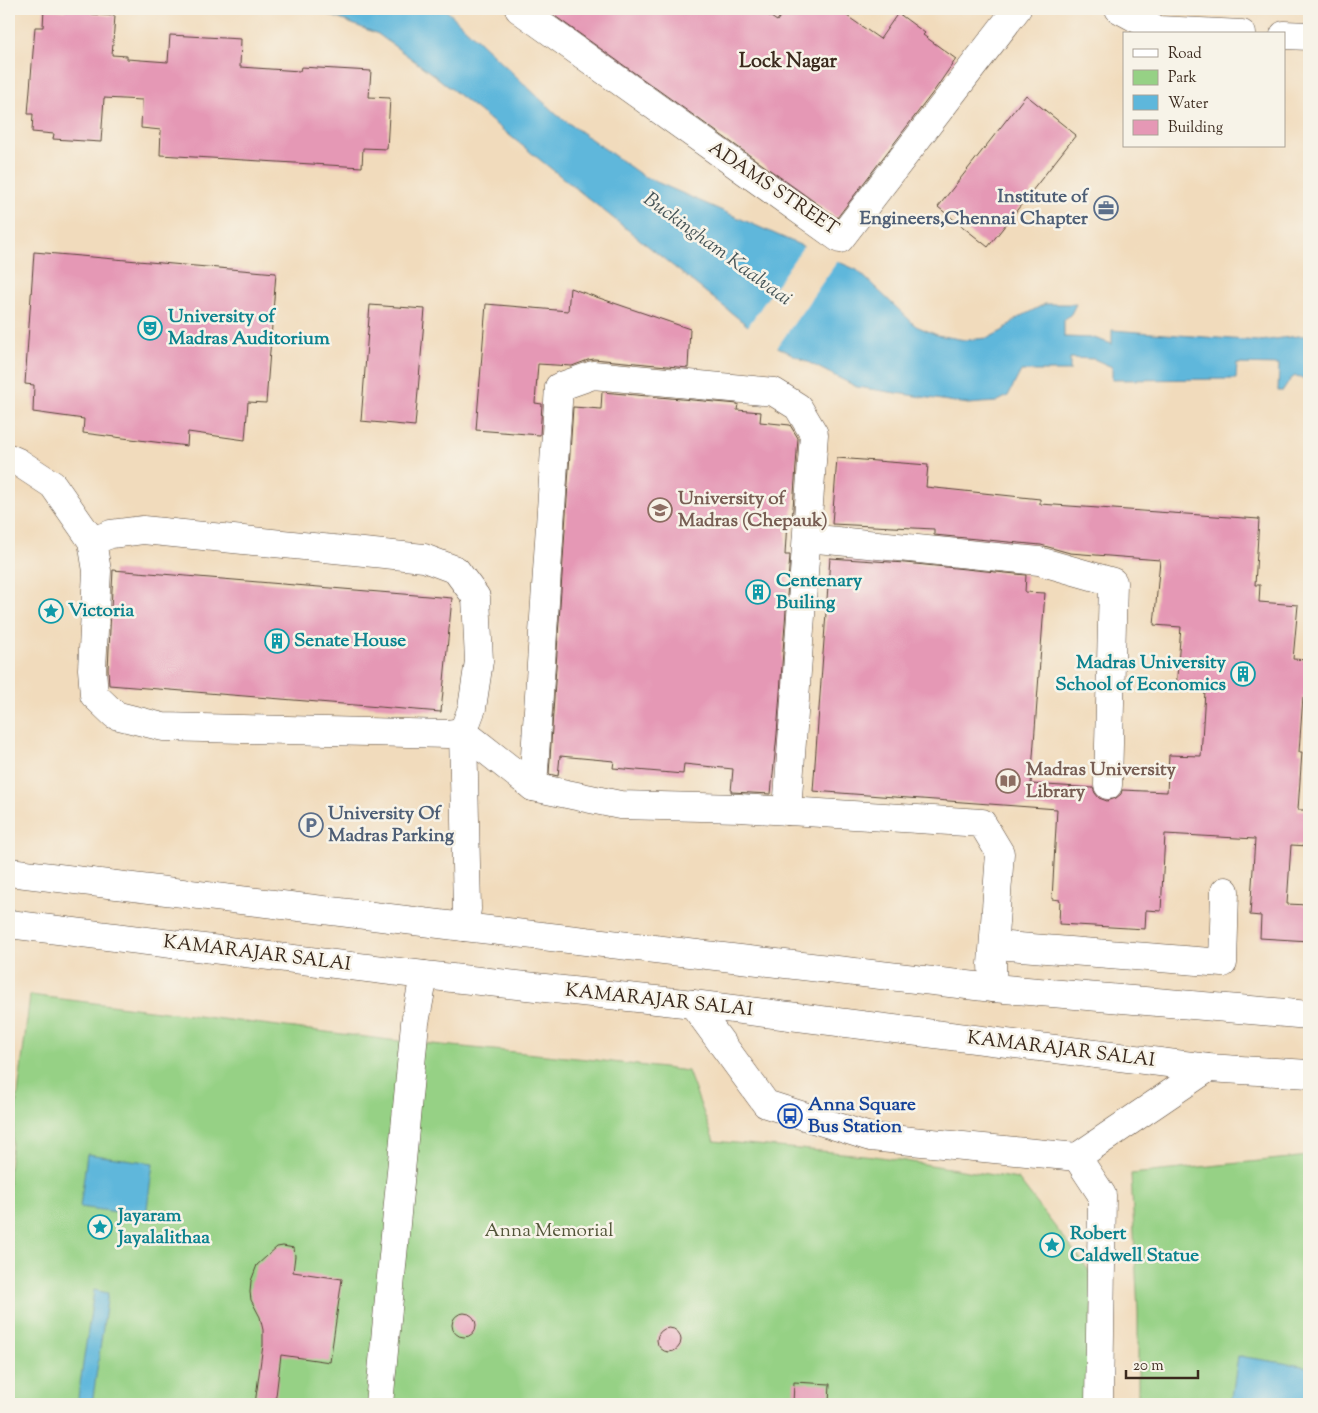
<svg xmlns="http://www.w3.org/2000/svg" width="1318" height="1413" viewBox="0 0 1318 1413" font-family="'Sorts Mill Goudy',serif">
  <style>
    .green { fill: #96d185; stroke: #687e52 }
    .water { fill: #5eb7db; stroke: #4c707c }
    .pier { fill: #f1dbbc }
    .building { fill: #e598b5 }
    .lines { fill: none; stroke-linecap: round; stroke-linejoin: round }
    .minor-casing { stroke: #564536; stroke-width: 29 }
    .major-casing { stroke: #564536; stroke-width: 29 }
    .minor { stroke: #fff; stroke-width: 28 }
    .major { stroke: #fff; stroke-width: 28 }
    .labels { text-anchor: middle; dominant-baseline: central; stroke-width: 5; stroke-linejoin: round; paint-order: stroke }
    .street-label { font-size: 19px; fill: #3b2a1e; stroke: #f7f3e8 }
    .service-label { font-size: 19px; font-weight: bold; fill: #4e5e75; stroke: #f7f3e8; text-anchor: end }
    .culture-label { font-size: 19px; font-weight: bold; fill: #0d838f; stroke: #f7f3e8; text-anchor: start }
    .education-label { font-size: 19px; font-weight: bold; fill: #785e54; stroke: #f7f3e8; text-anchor: start }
    .transit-label { font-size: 19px; font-weight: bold; fill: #164399; stroke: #f7f3e8; text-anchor: start }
    .park-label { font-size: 19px; fill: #525438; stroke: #f7f3e8 }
    .neighbourhood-label { font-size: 20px; font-weight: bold; fill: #3b2a1e; stroke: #f7f3e8 }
    .water-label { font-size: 20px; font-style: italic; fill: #465457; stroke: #f7f3e8 }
  </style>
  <rect width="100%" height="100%" fill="#f7f3e8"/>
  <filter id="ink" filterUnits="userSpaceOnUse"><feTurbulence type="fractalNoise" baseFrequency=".02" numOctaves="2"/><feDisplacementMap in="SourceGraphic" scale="10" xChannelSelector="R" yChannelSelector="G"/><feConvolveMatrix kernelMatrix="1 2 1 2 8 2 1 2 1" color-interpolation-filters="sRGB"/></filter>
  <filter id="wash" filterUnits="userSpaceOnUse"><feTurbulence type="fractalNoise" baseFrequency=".0096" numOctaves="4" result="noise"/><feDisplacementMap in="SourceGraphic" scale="20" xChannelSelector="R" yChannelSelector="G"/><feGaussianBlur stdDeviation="1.12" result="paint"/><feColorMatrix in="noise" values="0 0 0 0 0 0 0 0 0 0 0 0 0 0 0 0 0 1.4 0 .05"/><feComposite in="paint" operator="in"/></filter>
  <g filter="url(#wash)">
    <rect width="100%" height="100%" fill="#f1dbbc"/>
    <!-- green -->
    <g class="green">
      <polygon points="30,995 390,1040 587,1059 688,1071 714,1141 874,1156 1018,1179 1094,1277 1085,1404 9,1404 9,1168"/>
      <polygon points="1309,1156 1309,1404 1138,1404 1138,1312 1131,1174"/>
    </g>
    <!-- water -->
    <g class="water">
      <path d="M314 9H445L557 115 643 176 857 270 916 326 937 335 965 340 988 338 1002 331 1016 319 1045 304H1076L1071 314 1064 320V337L1094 338 1112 344V330L1258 341C1276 340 1292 335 1309 336V383L1301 377 1295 376 1290 380 1283 391H1278L1279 365 1237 364 1236 379 1112 380V367L1094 359 1070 358V371H1021L1008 396 996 402 968 404 857 387 768 342 439 79 378 34Z"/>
      <polygon points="87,1154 153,1163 146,1216 80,1207"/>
      <polygon points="94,1290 108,1293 92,1404 77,1404"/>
      <polygon points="1238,1356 1309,1367 1309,1404 1231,1404"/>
    </g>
    <!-- pier -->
    <polygon class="pier" points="805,244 839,259 776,349 766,344 746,329"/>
    <g id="blocks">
      <!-- building -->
      <g class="building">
        <polygon points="44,9 65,11 65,9 93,9 92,14 115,16 112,55 127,56 127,59 168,62 170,35 241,39 240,67 300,71 301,67 371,71 369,97 390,98 387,149 363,148 362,167 160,155 161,130 141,128 142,100 104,98 101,142 53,139 54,134 32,132 33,114 28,114 35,27 43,27"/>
        <polygon points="545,9 759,9 777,21 785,9 837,9 880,39 898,13 925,33 923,35 956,59 934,91 837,218"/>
        <polygon points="1026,95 1076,135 988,247 938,207"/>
        <polygon points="34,252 276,273 266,403 248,402 245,440 188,432 187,446 83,433 84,419 33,412 34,385 25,384"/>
        <polygon points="570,288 690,329 688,368 594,359 588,360 572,366 538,364 535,403 542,404 540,435 476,430 486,304 568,311"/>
        <polygon points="370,305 425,309 415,426 361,421"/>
        <polygon points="602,392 738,404 737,410 761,412 760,422 790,425 798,438 792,522 787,521 785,555 790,555 777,734 771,794 731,792 733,769 684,764 683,774 613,768 614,761 560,756 558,776 549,774 573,407 601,409"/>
        <polygon points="837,458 928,465 926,487 1040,499 1040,504 1259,519 1255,585 1260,585 1259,602 1298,605 1293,659 1309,660 1309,698 1303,697 1299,752 1302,752 1298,810 1309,810 1309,846 1291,845 1287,904 1309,905 1309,941 1260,938 1261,916 1250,915 1255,839 1165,834 1161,911 1146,910 1145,929 1059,924 1060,900 1052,899 1057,809 813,791 830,558 905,563 1026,575 1025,592 1045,593 1031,784 1093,788 1095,793 1099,798 1107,801 1116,798 1121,794 1122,790 1167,792 1169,755 1201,756 1205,691 1176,689 1181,627 1154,625 1160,560 1070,553 1041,545 934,535 934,529 832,524"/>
        <polygon points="113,570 452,598 441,712 109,685 108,669"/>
        <polygon points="283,1246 294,1248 295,1256 293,1272 342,1279 330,1362 281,1355 275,1404 255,1404 263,1345 263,1330 260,1317 251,1300 250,1292 251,1281 257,1265 277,1247"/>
        <circle cx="464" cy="1325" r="12"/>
        <circle cx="669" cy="1340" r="12"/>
        <polygon points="794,1382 830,1384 829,1404 793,1404"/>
      </g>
    </g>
  </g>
  <g filter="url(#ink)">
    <use href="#blocks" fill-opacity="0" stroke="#564536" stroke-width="1"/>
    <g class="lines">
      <!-- minor casing -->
      <g class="minor-casing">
        <g id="minor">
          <polyline points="519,9 840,239 1017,9"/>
          <polyline points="1119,9 1158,30 1242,34"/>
          <polyline points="1284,35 1309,36"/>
          <polyline points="9,458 18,462 53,485 92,541 97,571 92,669 94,695 115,715 163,727 447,734 463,732 533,787 620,805 740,808 982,823 1000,853 992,964 993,988"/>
          <polyline points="807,538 1039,561 1113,582 1108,785"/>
          <polyline points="92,541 111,534 143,530 424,558 456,570 476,597 479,661 472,708 463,732 467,909 464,927"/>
          <polyline points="533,787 559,387 593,375 774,392 798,407 814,434 787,811"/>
          <polyline points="995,945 1223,963 1225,891"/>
          <polyline points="693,1004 766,1104 870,1137 1077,1157 1208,1068"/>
          <polyline points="1077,1157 1102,1195 1099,1404"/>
          <polyline points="379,1404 415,1023 424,975"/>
        </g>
      </g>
      <!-- major casing -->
      <g class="major-casing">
        <g id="major">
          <polyline points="9,872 464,927 993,988 1309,1015"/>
          <polyline points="9,924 424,975 693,1004 1208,1068 1309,1074"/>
        </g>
      </g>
      <!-- minor -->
      <use href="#minor" class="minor"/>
      <!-- major -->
      <use href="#major" class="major"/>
    </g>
  </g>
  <!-- icons -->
  <defs>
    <g id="office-ring" transform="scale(1.25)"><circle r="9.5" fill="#f7f3e8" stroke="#5c6f8a" stroke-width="1.5"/><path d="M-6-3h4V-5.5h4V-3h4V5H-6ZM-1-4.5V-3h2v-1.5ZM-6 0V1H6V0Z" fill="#5c6f8a"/></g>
    <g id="theatre-ring" transform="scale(1.25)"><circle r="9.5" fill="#f7f3e8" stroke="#0f9aa8" stroke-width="1.5"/><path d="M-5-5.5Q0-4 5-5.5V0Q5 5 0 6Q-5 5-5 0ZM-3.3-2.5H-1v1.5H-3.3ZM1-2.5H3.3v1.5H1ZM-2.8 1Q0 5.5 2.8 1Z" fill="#0f9aa8"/></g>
    <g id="university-ring" transform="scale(1.25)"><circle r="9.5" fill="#f7f3e8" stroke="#8d6e63" stroke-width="1.5"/><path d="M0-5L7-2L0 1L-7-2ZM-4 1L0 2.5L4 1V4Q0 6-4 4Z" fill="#8d6e63"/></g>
    <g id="building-ring" transform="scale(1.25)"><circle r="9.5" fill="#f7f3e8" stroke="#0f9aa8" stroke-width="1.5"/><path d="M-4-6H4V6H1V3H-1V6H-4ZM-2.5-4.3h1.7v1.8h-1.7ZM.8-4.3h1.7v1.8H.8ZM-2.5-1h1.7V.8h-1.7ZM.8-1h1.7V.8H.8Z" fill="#0f9aa8"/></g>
    <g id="sight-ring" transform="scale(1.25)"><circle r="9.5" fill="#f7f3e8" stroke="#0f9aa8" stroke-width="1.5"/><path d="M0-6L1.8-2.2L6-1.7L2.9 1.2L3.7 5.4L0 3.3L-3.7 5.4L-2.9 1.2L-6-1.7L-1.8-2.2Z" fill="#0f9aa8"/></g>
    <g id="library-ring" transform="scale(1.25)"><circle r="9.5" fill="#f7f3e8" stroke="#8d6e63" stroke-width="1.5"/><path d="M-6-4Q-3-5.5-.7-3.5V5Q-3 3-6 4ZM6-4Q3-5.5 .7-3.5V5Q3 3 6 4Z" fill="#8d6e63"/></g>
    <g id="parking-ring" transform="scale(1.25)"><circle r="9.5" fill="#f7f3e8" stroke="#5c6f8a" stroke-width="1.5"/><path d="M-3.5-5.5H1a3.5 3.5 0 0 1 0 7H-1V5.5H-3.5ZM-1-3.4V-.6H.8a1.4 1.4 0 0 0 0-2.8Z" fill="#5c6f8a"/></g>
    <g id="bus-ring" transform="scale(1.25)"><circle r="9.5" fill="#f7f3e8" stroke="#1a4fb4" stroke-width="1.5"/><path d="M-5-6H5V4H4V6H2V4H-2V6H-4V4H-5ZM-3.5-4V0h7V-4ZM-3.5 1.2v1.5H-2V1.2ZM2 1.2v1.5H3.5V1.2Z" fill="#1a4fb4"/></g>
  </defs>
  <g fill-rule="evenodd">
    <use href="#office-ring" x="1106" y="208"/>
    <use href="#theatre-ring" x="150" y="328"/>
    <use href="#university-ring" x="660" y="510"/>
    <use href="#building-ring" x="758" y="592"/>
    <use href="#sight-ring" x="51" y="611"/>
    <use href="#building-ring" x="277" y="641"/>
    <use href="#building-ring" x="1243" y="674"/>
    <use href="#library-ring" x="1008" y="781"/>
    <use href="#parking-ring" x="311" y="825"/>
    <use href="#bus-ring" x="790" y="1116"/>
    <use href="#sight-ring" x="100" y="1227"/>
    <use href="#sight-ring" x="1052" y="1245"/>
  </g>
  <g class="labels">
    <!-- street labels -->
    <g class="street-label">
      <text transform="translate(773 189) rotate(34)">ADAMS STREET</text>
      <text transform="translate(257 954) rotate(7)">KAMARAJAR SALAI</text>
      <text transform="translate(659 1001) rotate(6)">KAMARAJAR SALAI</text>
      <text transform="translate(1061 1050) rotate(7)">KAMARAJAR SALAI</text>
    </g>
    <!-- service labels -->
    <g class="service-label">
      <text x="1088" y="197">Institute of<tspan x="1088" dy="22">Engineers,Chennai Chapter</tspan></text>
      <text x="328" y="814" text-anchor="start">University Of<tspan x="328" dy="22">Madras Parking</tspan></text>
    </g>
    <!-- culture labels -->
    <g class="culture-label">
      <text x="168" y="317">University of<tspan x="168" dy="22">Madras Auditorium</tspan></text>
      <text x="776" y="581">Centenary<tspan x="776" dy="22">Builing</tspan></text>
      <text x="68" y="611">Victoria</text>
      <text x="294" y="641">Senate House</text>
      <text x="1226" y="663" text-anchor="end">Madras University<tspan x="1226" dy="22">School of Economics</tspan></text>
      <text x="118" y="1216">Jayaram<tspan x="118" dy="22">Jayalalithaa</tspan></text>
      <text x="1070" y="1234">Robert<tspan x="1070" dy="22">Caldwell Statue</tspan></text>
    </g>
    <!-- education labels -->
    <g class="education-label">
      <text x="678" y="499">University of<tspan x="678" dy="22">Madras (Chepauk)</tspan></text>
      <text x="1026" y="770">Madras University<tspan x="1026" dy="22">Library</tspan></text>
    </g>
    <!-- transit labels -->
    <g class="transit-label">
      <text x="808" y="1105">Anna Square<tspan x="808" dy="22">Bus Station</tspan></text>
    </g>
    <!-- park labels -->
    <g class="park-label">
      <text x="549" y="1231">Anna Memorial</text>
    </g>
    <!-- neighbourhood labels -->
    <g class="neighbourhood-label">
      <text x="788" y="62">Lock Nagar</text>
    </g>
    <!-- water labels -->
    <g class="water-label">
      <text transform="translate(717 250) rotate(36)">Buckingham Kaalvaai</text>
    </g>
  </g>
  <!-- margin -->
  <rect width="1318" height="1413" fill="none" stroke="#f7f3e8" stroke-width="30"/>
  <!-- legend -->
  <rect x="1123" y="32" width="162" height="115" fill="#f7f3e8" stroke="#aca397"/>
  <rect x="1133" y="49" width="25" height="8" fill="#ffffff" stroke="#aca397"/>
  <text x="1168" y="58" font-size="15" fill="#3b2a1e">Road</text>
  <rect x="1133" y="70" width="25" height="15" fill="#96d185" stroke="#aca397"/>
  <text x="1168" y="82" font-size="15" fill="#3b2a1e">Park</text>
  <rect x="1133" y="95" width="25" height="15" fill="#5eb7db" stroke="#aca397"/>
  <text x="1168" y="108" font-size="15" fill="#3b2a1e">Water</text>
  <rect x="1133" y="120" width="25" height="15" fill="#e598b5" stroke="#aca397"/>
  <text x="1168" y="132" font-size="15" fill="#3b2a1e">Building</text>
  <!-- scale -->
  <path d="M1126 1370v8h72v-8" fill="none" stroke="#3b2a1e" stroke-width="2.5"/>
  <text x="1133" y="1370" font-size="15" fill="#3b2a1e" stroke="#f7f3e8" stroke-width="4" paint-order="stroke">20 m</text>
</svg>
